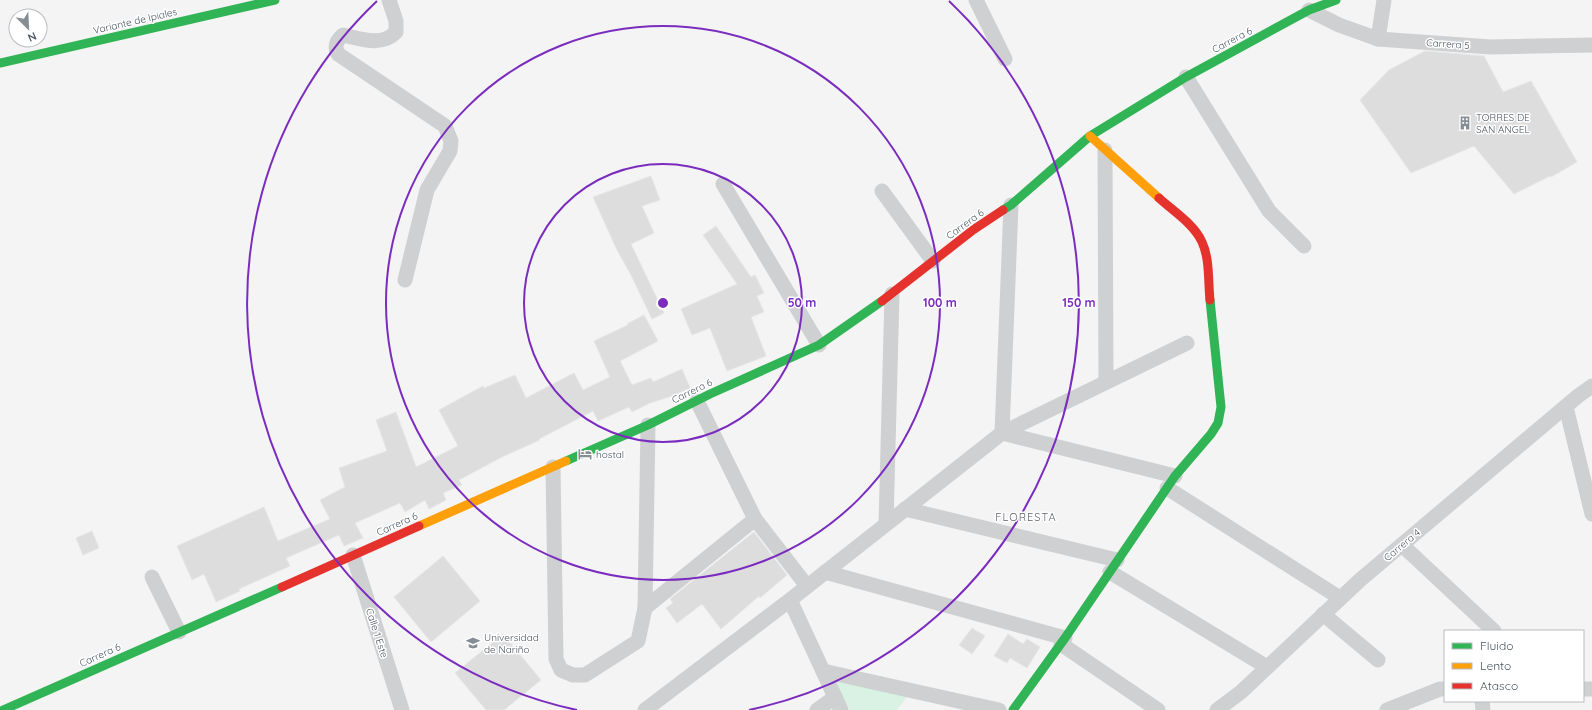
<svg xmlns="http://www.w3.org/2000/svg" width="1592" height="710" viewBox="0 0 1592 710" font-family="Quicksand,sans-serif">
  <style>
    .green { fill: #d9f2e3 }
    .building { fill: #ddddde; stroke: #e5e6e7 }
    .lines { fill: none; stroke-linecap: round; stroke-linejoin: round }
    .street { stroke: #ced0d2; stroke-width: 15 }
    .fast { stroke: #30b455; stroke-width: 9 }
    .slow { stroke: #ff9f0a; stroke-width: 9 }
    .jam { stroke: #e5322d; stroke-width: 9 }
    .ring { fill: none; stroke: #7b2cbf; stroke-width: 2 }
    .labels { text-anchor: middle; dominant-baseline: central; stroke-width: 3; stroke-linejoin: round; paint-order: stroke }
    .street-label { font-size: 10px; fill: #4a5661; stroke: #fff }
    .poi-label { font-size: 10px; fill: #4a5661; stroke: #fff; text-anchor: start }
    .neighbourhood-label { font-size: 11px; letter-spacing: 1px; fill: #5f6368; stroke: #fff }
    .centre { fill: #7b2cbf; stroke: #fff; stroke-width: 2 }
    .ring-label { font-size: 12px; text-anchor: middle; font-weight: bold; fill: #7b2cbf; stroke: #fff; stroke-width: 3; stroke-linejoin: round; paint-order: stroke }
  </style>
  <rect width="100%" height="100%" fill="#f4f4f4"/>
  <!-- green -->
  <polygon class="green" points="832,679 907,697 897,710 850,710"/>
  <!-- building -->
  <g class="building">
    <polygon points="1425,51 1484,56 1503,92 1531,81 1577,162 1551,177 1550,176 1514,194 1474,146 1411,173 1360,100 1389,70"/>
    <polygon points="651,176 660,200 642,206 654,233 631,244 664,313 652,319 631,275 617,250 593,197"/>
    <polygon points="716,226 751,277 755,275 764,293 757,296 764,312 751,317 766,356 727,371 710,328 692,335 681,309 737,284 703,235"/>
    <polygon points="644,315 658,341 620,361 632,385 651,378 653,382 682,369 690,388 672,396 650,403 632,412 629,407 598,421 593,411 539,439 540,440 502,457 459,480 462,485 443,493 446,500 431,508 429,509 425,500 405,512 400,503 355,523 363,538 344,546 339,535 286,558 290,566 239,589 240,591 216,602 204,574 192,580 177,546 264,507 278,541 330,519 320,500 345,487 339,468 387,451 376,420 396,412 416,467 458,446 439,410 483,386 484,388 515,375 526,398 574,373 583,390 610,377 594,341 628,325 627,324"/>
    <polygon points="92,531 99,548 83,555 76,538"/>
    <polygon points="754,532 787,575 760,598 759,596 721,629 702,604 677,623 666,608 673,603 670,599"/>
    <polygon points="443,556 480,601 431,642 394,597"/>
    <polygon points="972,628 985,636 972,654 959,645"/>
    <polygon points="503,634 541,680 504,710 486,710 455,673"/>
    <polygon points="1008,634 1023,644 1027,639 1040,647 1027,668 1010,658 1007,663 994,656"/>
  </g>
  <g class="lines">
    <!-- street -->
    <g class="street">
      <path d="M389 0 396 21V32C382 47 361 39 343 35 336 41 334 46 338 54L445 126 451 141 450 151 427 190 405 280"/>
      <polyline points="976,0 1005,59"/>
      <polyline points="1309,10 1339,25 1378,39 1491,47 1592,45"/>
      <polyline points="1378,39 1384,0"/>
      <polyline points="1186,77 1269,211 1304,246"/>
      <polyline points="1105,150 1106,382"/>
      <polyline points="723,184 819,345"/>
      <polyline points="882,191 933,261"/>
      <polyline points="697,401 755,519 807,586"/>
      <polyline points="1566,407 1592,514"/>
      <polyline points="1002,433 1187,343"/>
      <polyline points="1002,433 1175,476"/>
      <polyline points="553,467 556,659 561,670 573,675 585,675 638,641 645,608 648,425"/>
      <polyline points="1167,488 1340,598"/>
      <polyline points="905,509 1117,560"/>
      <polyline points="886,524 892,294"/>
      <polyline points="1402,545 1494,631"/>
      <polyline points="353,555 402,710"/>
      <polyline points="825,572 1065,638"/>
      <polyline points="1110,572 1267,667"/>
      <polyline points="152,577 179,632"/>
      <polyline points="790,600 841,710"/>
      <polyline points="645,608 755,519"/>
      <polyline points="1323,614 1378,660"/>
      <polyline points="1061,644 1158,710"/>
      <polyline points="823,671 999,710"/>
      <polyline points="1583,689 1592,689"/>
      <polyline points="1482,701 1483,710"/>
      <polyline points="645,710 790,600 1002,433 1011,205"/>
      <polyline points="817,710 835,697"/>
      <polyline points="1217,710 1241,692 1360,580 1578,396 1592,386"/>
      <polyline points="1387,710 1440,689 1445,689"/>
    </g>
    <!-- fast -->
    <g class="fast">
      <polyline points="0,63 275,0"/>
      <polyline points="1003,210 1011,205 1090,136 1186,77 1309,10 1336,0"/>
      <polyline points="566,461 648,425 710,394 819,345 882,301"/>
      <polyline points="3,710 282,587"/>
      <polyline points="1013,710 1065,638 1175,476 1211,434 1218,423 1221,407 1210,300"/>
    </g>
    <!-- slow -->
    <g class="slow">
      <polyline points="1090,136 1159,198"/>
      <polyline points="419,526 566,461"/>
    </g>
    <!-- jam -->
    <g class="jam">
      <path d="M1159 198C1173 211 1194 224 1202 242 1210 259 1208 282 1210 300"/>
      <polyline points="882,301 973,230 1003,210"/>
      <polyline points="282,587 419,526"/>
    </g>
  </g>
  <!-- distance rings -->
  <g class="ring">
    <circle cx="663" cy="303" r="139"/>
    <circle cx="663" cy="303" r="277"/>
    <path d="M577 710A416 416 0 0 1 377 1M949 1A416 416 0 0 1 749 710"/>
  </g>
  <!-- icons -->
  <defs>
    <g id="building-bare" transform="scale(1.08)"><path d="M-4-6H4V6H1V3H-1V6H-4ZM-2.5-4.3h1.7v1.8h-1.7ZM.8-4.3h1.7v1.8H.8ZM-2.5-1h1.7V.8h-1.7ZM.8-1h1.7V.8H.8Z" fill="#868d94" stroke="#fff" stroke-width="2.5" paint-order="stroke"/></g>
    <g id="hotel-bare" transform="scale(1.08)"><path d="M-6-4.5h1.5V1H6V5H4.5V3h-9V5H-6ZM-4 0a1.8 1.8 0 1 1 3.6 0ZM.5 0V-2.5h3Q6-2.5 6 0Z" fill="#868d94" stroke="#fff" stroke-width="2.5" paint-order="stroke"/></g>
    <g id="university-bare" transform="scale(1.08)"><path d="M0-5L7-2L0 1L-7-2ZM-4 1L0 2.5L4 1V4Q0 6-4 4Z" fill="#868d94" stroke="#fff" stroke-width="2.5" paint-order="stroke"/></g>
  </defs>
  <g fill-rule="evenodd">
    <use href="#building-bare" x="1465" y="123"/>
    <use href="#hotel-bare" x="585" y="454"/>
    <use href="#university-bare" x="473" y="643"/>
  </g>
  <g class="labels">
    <!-- street labels -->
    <g class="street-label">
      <text transform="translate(135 21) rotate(-13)">Variante de Ipiales</text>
      <text transform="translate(1232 40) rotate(-28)">Carrera 6</text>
      <text transform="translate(1448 44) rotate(4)">Carrera 5</text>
      <text transform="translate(965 224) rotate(-36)">Carrera 6</text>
      <text transform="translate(692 391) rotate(-26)">Carrera 6</text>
      <text transform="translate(397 524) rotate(-24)">Carrera 6</text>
      <text transform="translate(1402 545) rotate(-40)">Carrera 4</text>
      <text transform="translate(377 633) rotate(72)">Calle 1 Este</text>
      <text transform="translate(100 655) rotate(-24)">Carrera 6</text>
    </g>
    <!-- poi labels -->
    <g class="poi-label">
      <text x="1476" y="117">TORRES DE<tspan x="1476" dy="12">SAN ANGEL</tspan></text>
      <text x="596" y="454">hostal</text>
      <text x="484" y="637">Universidad<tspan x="484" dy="12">de Nariño</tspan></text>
    </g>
    <!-- neighbourhood labels -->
    <g class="neighbourhood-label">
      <text x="1026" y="517">FLORESTA</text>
    </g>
  </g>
  <circle cx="663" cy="303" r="6" class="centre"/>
  <g class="ring-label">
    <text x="802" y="307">50 m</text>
    <text x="940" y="307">100 m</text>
    <text x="1079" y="307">150 m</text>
  </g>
  <!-- legend -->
  <rect x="1444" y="630" width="140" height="72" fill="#ffffff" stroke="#b7bbc0"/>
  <rect x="1452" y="643" width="20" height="6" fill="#30b455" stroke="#b7bbc0"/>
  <text x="1480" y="650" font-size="12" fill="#4a5661">Fluido</text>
  <rect x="1452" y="663" width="20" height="6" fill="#ff9f0a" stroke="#b7bbc0"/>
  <text x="1480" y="670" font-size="12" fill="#4a5661">Lento</text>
  <rect x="1452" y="683" width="20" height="6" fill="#e5322d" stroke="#b7bbc0"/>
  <text x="1480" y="690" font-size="12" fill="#4a5661">Atasco</text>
  <!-- north arrow -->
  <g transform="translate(28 28) rotate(156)"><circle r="19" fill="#ffffff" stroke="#b7bbc0"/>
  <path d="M0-3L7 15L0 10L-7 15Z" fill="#868d94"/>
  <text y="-6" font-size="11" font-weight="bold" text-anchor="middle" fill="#4a5661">N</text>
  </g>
</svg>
